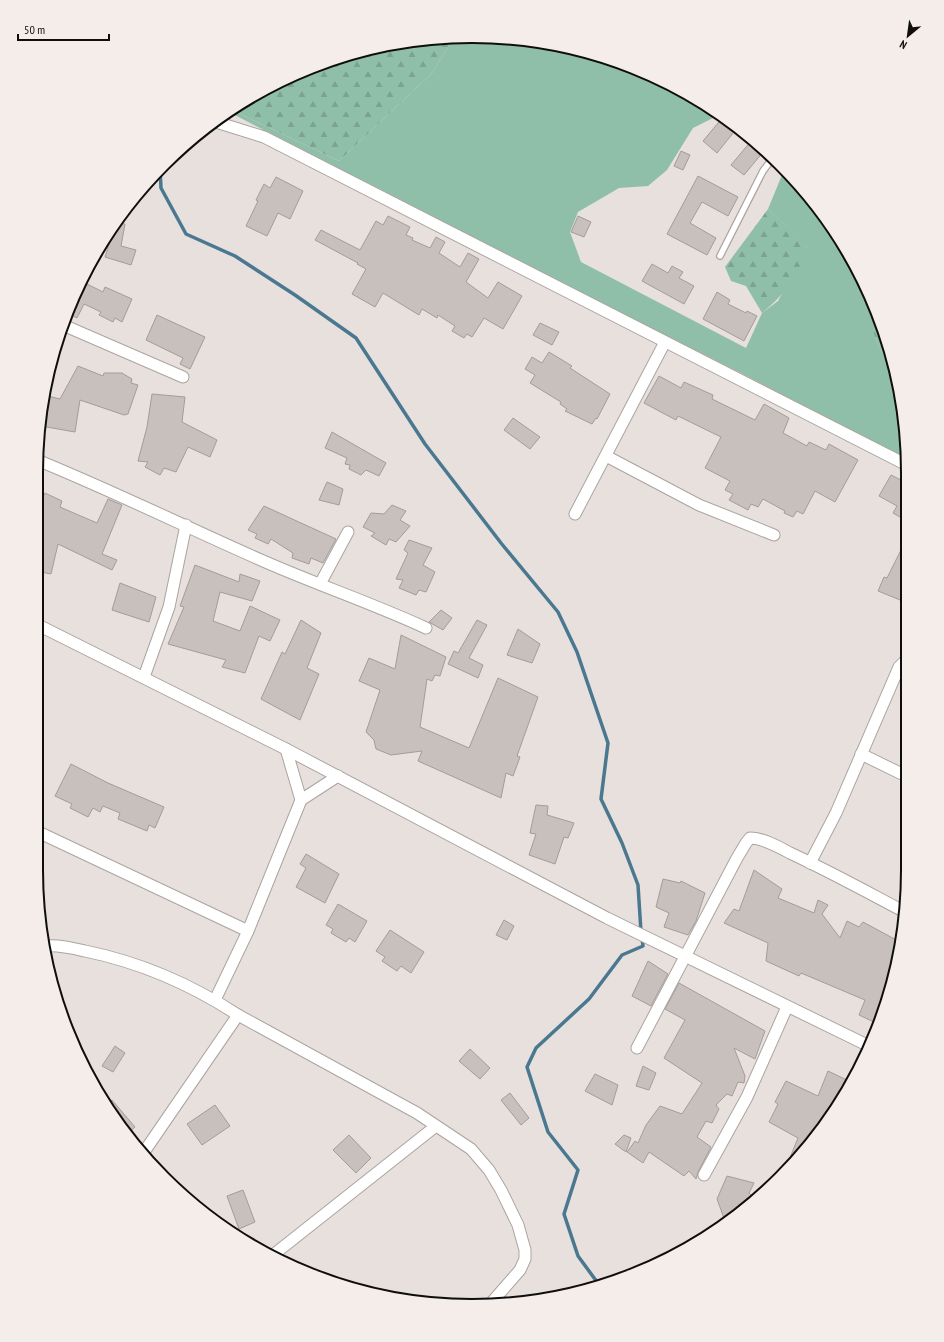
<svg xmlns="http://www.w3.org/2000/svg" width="944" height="1342" viewBox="0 0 944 1342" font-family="'PT Sans Narrow',sans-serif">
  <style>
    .grass { fill: #90bfa9 }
    .forest { fill: url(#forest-firs) }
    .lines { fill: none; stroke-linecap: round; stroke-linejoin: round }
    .stream { stroke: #4a7890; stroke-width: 3.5 }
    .building { fill: #c8c0bd; stroke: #a39c99 }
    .service-casing { stroke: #aba4a0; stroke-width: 8 }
    .minor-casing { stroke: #aba4a0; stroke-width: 13 }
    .service { stroke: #fff; stroke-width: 5.5 }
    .minor { stroke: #fff; stroke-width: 11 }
    .rim { fill: none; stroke: #100e0d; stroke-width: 2 }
  </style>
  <defs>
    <pattern id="forest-firs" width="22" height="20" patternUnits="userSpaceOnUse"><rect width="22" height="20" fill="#90bfa9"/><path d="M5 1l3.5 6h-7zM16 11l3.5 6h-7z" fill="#7ba390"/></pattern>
  </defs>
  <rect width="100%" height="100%" fill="#e7e0dc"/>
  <!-- grass -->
  <polygon class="grass" points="500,37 585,51 665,81 719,115 693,128 667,170 648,186 619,188 578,212 570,232 581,262 746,348 762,313 778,301 807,246 768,209 784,170 800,184 863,279 879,321 873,332 881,351 894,362 904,415 905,460 743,374 506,256 229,112 232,110 339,161 432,73 453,39"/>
  <!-- forest -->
  <g class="forest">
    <polygon points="453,39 432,73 339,161 232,110 254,95 332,59 415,40"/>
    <path d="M768 209 807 245C800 273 785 295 762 313L746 286 731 281 725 267Z"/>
    <polygon points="879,321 893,359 894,362 881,351 873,332"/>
  </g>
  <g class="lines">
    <!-- stream -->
    <g class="stream">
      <polyline points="160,168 161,188 186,234 235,256 295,295 356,338 425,444 501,543 558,612 577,652 608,743 601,799 622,843 638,885 641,932"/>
      <polyline points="600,1286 578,1256 564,1214 578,1170 548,1132 527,1067 536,1048 589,999 622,955 643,946 642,938"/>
    </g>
  </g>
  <!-- building -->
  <g class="building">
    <polygon points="723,117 738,127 717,153 703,141"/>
    <polygon points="752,140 764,151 744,175 731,165"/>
    <polygon points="681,151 690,155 683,170 674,166"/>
    <polygon points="698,176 738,197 728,216 702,202 690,223 716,238 707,255 667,234"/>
    <polygon points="276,177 303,191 290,219 278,213 267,236 246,226 258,201 256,200 264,184 270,188"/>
    <polygon points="388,216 410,227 406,235 413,238 412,240 430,248 436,237 445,242 439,253 460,267 468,253 479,259 466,282 488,298 498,282 522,296 503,329 484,318 472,337 467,334 464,338 452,331 455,326 438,315 437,318 422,309 419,315 383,293 375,307 352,294 366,269 357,264 358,263 315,240 321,230 360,250 376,221 383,225"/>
    <polygon points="578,216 591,222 584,237 571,232"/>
    <polygon points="117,223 125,224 121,246 136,250 131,265 105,257 110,241 104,240"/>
    <polygon points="652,264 668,273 672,266 683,272 679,278 694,286 684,304 642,281"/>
    <polygon points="81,281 103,292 105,287 132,299 122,322 115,318 113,322 99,315 101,312 84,304 77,318 67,313"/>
    <polygon points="717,292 730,300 728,304 746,313 747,311 757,316 744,341 703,319"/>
    <polygon points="157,315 205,337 190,369 180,364 183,358 146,340"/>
    <polygon points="540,323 559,332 552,345 533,335"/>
    <polygon points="549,352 572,366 570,368 610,394 597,419 596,418 592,424 565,411 567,409 560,404 561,402 530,383 535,375 525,369 532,357 542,363"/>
    <polygon points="78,366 103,376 104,373 122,373 132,379 131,383 138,385 128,414 124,415 80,400 75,432 41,426 44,395 60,399"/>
    <polygon points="659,376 681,388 684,382 713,395 712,399 755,420 764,404 789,418 783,433 807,446 809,442 826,450 829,444 858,460 835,502 815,491 803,514 797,511 793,517 784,513 785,511 763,499 758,507 751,504 748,510 729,500 733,494 725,490 730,481 705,468 721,437 678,416 676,420 644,403"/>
    <polygon points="152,394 185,397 182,422 217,440 210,457 188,447 176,472 164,468 160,475 145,467 148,462 138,461 147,427"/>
    <polygon points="513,418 540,437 530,449 504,430"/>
    <polygon points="332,432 386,463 379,476 366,470 361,475 349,469 350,465 345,464 347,458 325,448"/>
    <polygon points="891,475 905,482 905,520 893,513 897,506 879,496"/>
    <polygon points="327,482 343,489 339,505 319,500"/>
    <polygon points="45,493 62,501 60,507 97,523 108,499 122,505 102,554 117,560 112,570 58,544 51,574 36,571 36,496 42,499"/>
    <polygon points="392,505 406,511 400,520 410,526 396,542 389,539 386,545 371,536 375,533 363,527 371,513 384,514"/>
    <polygon points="264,506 336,539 323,563 311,558 309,564 292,558 293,553 271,539 268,544 255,538 257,534 248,530"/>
    <polygon points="409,540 432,548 423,565 435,572 426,592 419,590 416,595 399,588 403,580 396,579 408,553 404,550"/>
    <polygon points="905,542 905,602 878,591 884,577 887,578"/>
    <polygon points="195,565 239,582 240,574 260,581 252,601 220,592 213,621 240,631 250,606 280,620 270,641 259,636 245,673 222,667 226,660 168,644 184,607 180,606"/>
    <polygon points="120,583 156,597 149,622 112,610"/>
    <polygon points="441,610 452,618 443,630 429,622"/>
    <polygon points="301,620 321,633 307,668 319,674 300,720 261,699 282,652 285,654"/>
    <polygon points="477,620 487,625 469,658 483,665 478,678 448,664 454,651 458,653"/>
    <polygon points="518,629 540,644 532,663 507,655"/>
    <polygon points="401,635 446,657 440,676 435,675 432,681 427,679 420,727 469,748 498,678 538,697 517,756 520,757 513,776 506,773 501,798 418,761 422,751 391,755 376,749 374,740 366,732 380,690 359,681 369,658 395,669"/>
    <polygon points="71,764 108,783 164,807 155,828 149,825 147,831 118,819 120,813 103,806 100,812 93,808 88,817 70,808 72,804 55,796"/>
    <polygon points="536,805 548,806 547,815 574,823 568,838 564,837 555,864 529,855 536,834 530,833"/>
    <polygon points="306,854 339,874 325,903 296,887 306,868 300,864"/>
    <polygon points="754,870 782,889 778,898 814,913 818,900 828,905 822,914 840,938 847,921 859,927 863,922 900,942 893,983 880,1017 876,1023 859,1015 865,1000 801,973 799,976 766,961 768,943 724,923 734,909 739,911"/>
    <polygon points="663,879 680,883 681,881 705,893 696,921 688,935 664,927 669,913 656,907"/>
    <polygon points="338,904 367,921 355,942 349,938 346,942 331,933 333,929 326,925"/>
    <polygon points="504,920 514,926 507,940 496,935"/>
    <polygon points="390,930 424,952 411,973 401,966 397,971 382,961 385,957 376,951"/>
    <polygon points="648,961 668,974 651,1006 632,996"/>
    <polygon points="679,983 765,1031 755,1059 734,1048 745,1076 744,1083 738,1082 732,1096 727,1094 716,1105 719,1109 712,1123 706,1121 697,1137 711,1147 698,1172 696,1179 689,1171 684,1176 649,1152 643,1163 627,1152 635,1141 638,1143 646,1125 660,1106 682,1114 702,1083 664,1058 685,1020 665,1009"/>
    <polygon points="115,1046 125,1053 113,1072 102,1066"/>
    <polygon points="470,1049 490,1068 480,1079 459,1061"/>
    <polygon points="643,1066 656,1073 649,1090 636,1086"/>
    <polygon points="828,1071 851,1082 818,1135 789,1167 787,1165 798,1138 769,1122 778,1104 775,1102 786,1081 818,1096"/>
    <polygon points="595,1074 618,1085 612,1105 585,1091"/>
    <polygon points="510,1093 529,1118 521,1125 501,1100"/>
    <polygon points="112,1100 135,1127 128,1133 106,1105"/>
    <polygon points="215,1105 230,1126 202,1145 187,1124"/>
    <polygon points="349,1135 371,1158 356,1173 333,1150"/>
    <polygon points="624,1135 631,1138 626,1152 615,1144"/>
    <polygon points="727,1176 754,1183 749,1193 756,1200 725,1221 717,1199"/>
    <polygon points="243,1190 255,1222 239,1229 227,1196"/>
  </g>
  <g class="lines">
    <!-- service casing -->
    <g class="service-casing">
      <polyline id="service" points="720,256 763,171 772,159"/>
    </g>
    <!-- minor casing -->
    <g class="minor-casing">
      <g id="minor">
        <polyline points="216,122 264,137 905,464"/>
        <polyline points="63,325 183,377"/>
        <polyline points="606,456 699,505 774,535"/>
        <path d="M37 460C113 491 186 527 261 560 315 584 372 603 426 628"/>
        <polyline points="575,514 665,342"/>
        <polyline points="320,584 348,532"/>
        <polyline points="36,624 286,749 607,918 869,1046"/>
        <polyline points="144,677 169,607 186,525"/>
        <polyline points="286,749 301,800"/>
        <polyline points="861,754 906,776"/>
        <polyline points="36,831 248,931"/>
        <polyline points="810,863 836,813 899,667 906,660"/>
        <path d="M46 946C60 945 72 948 85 951 139 962 192 985 238 1015L417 1113 471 1149 489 1170 501 1190 518 1225 525 1250V1259L520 1270 492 1302"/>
        <polyline points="215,1000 248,931 301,800 338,776"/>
        <path d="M637 1048 737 858 746 843 750 838C763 838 779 847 790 853 829 871 867 892 905 912"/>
        <polyline points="144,1152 238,1015"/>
        <polyline points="704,1175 747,1097 787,1007"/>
        <polyline points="273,1255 436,1126"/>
      </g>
    </g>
    <!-- service -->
    <use href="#service" class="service"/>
    <!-- minor -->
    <use href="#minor" class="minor"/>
  </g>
  <!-- crop -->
  <path d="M0 0H944V1342H0ZM472 43H472A429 429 0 0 1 901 472V870A429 429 0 0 1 472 1299H472A429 429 0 0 1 43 870V472A429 429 0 0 1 472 43Z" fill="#f4ede9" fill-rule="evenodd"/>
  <path class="rim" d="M472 43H472A429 429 0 0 1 901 472V870A429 429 0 0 1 472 1299H472A429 429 0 0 1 43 870V472A429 429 0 0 1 472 43Z"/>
  <!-- north arrow -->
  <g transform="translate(908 36) rotate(209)" stroke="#f4ede9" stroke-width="3" paint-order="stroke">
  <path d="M0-3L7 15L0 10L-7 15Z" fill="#100e0d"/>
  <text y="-6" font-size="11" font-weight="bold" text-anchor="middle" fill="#100e0d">N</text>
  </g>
  <!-- scale -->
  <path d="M18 34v6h91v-6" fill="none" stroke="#100e0d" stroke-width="2"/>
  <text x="24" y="34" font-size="12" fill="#100e0d" stroke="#f4ede9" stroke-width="3" paint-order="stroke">50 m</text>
</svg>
